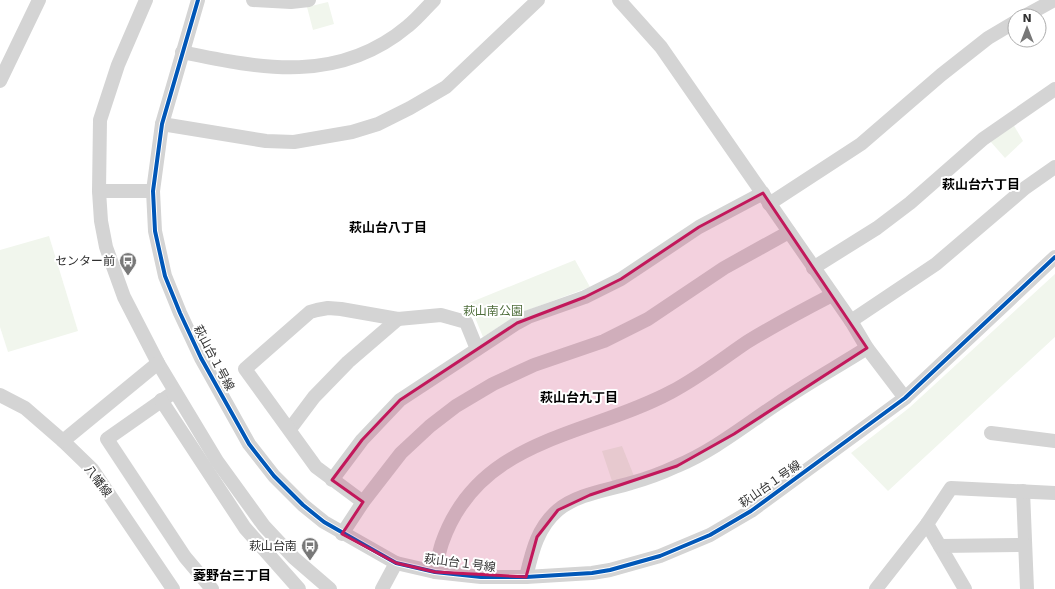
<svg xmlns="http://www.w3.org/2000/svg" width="1055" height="589" viewBox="0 0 1055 589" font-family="'DejaVu Sans','Noto Sans JP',sans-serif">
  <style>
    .green { fill: #f1f6ed }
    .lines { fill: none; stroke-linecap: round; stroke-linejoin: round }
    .minor { stroke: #d4d4d4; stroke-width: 14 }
    .cycleway-casing { stroke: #fff; stroke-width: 6 }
    .cycleway { stroke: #0057b8; stroke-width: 4 }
    .marked { fill: #c2185b; fill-opacity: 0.2; stroke: #c2185b; stroke-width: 3; stroke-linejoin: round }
    .labels { text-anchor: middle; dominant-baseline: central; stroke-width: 4; stroke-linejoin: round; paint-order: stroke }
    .poi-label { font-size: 12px; fill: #303030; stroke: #fff; text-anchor: end }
    .park-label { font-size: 12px; fill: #4f6e3c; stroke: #fff }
    .street-label { font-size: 12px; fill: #303030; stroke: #fff }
    .neighbourhood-label { font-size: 13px; font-weight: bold; fill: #000; stroke: #fff }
  </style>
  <rect width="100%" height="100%" fill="#fff"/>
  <!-- green -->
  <g class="green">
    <polygon points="328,2 334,24 313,30 307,7"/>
    <polygon points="1013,124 1023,141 1005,158 990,141"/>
    <polygon points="49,236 78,331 8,352 0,327 0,250"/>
    <polygon points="575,260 590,287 520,313 483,337 469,303"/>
    <polygon points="1055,274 1055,337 888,491 851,453 909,408"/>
    <polygon points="622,446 634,476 612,481 602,451"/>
  </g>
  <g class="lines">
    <!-- minor -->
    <g class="minor">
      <polyline points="146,0 118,65 100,120 99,191 101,221 106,247 124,297 158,363 217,461 264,526 294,558 330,589"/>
      <polyline points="198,0 162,124 153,191 155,231 165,276 180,313 201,358 249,444 274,476 303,505 324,522 396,563 435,572 481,577 526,577 592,573 610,570 660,556 710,535 751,511 905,398 1055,257"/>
      <polyline points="253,0 291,2 309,0"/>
      <polyline points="619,0 661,47 851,321 867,348 905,398"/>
      <polyline points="1025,16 1054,0"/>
      <path d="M182 52C262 69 339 84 408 26 418 18 425 9 434 0"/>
      <polyline points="0,81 39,0"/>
      <polyline points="162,124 266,141 294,142 352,132 378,124 410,108 446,87 538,0"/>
      <polyline points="99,191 153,191"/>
      <polyline points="769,204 861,144 941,75 988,38 1015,22"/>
      <polyline points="813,268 877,228 910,203 983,139 1055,89"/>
      <polyline points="851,321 936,264 1025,188 1055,167"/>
      <polyline points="174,392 107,439 185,557 212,589"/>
      <polyline points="0,395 25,408 63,441 92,469 173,589"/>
      <polyline points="161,400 245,528 299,589"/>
      <polyline points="290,429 314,397 348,362 398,319"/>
      <polyline points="991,433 1055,441"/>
      <polyline points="63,441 158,363"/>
      <polyline points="332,480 362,440 400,400 517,323 528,317 585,297 621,279 699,227 763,193"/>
      <polyline points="1023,491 1027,589"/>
      <polyline points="363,502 316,467 245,369 310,312 317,310 328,308 341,309 398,319 441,315 466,322 477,349"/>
      <polyline points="927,524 965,589"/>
      <polyline points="342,534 363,502 401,453 430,426 456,406 493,384 534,365 604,341 648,319 724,268 789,232"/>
      <polyline points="940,546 1025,545"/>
      <path d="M435 572C437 563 439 552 442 543 479 437 587 437 671 392 698 378 722 359 747 342 775 325 803 310 832 295"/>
      <path d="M526 577C532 552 537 528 558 510 577 494 608 490 631 483 646 479 662 473 677 466 713 451 744 426 777 404 806 384 837 367 867 348"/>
      <polyline points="382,589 396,563"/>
      <polyline points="876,589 927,524 951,488 1055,493"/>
    </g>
    <!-- cycleway casing -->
    <g class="cycleway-casing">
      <polyline id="cycleway" points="198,0 162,124 153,191 155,231 165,276 180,313 201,358 249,444 274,476 303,505 324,522 396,563 435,572 481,577 526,577 592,573 610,570 660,556 710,535 751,511 905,398 1055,257"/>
    </g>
    <!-- cycleway -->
    <use href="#cycleway" class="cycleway"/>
  </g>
  <!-- marked area -->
  <path class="marked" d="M763 193 867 348 734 434 677 466 590 495 558 510 537 537 526 577 435 572 396 563 342 534 363 502 332 480 362 440 400 400 517 323 585 297 621 279 699 227Z"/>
  <!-- icons -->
  <defs>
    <g id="bus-pin" transform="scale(0.9)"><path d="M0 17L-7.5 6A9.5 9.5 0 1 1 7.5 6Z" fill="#787878" stroke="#fff"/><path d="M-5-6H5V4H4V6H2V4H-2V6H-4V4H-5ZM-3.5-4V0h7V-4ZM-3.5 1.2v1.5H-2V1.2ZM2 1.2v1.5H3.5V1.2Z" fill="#fff"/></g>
  </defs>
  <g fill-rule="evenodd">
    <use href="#bus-pin" x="128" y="261"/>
    <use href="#bus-pin" x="310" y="546"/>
  </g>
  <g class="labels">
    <!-- poi labels -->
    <g class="poi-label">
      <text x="115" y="261">センター前</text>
      <text x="297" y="546">萩山台南</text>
    </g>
    <!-- park labels -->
    <g class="park-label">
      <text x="493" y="311">萩山南公園</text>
    </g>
    <!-- street labels -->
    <g class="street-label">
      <text transform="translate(214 358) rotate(62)">萩山台１号線</text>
      <text transform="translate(98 481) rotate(53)">八幡線</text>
      <text transform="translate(770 484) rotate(-35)">萩山台１号線</text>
      <text transform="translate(460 563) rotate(7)">萩山台１号線</text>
    </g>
    <!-- neighbourhood labels -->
    <g class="neighbourhood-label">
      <text x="981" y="184">萩山台六丁目</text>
      <text x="388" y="227">萩山台八丁目</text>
      <text x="579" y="397">萩山台九丁目</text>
      <text x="232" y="575">菱野台三丁目</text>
    </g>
  </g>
  <!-- north arrow -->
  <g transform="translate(1027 28)"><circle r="19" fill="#ffffff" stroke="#acacac"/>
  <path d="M0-3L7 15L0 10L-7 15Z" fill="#787878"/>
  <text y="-6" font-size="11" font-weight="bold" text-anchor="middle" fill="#303030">N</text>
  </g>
</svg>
